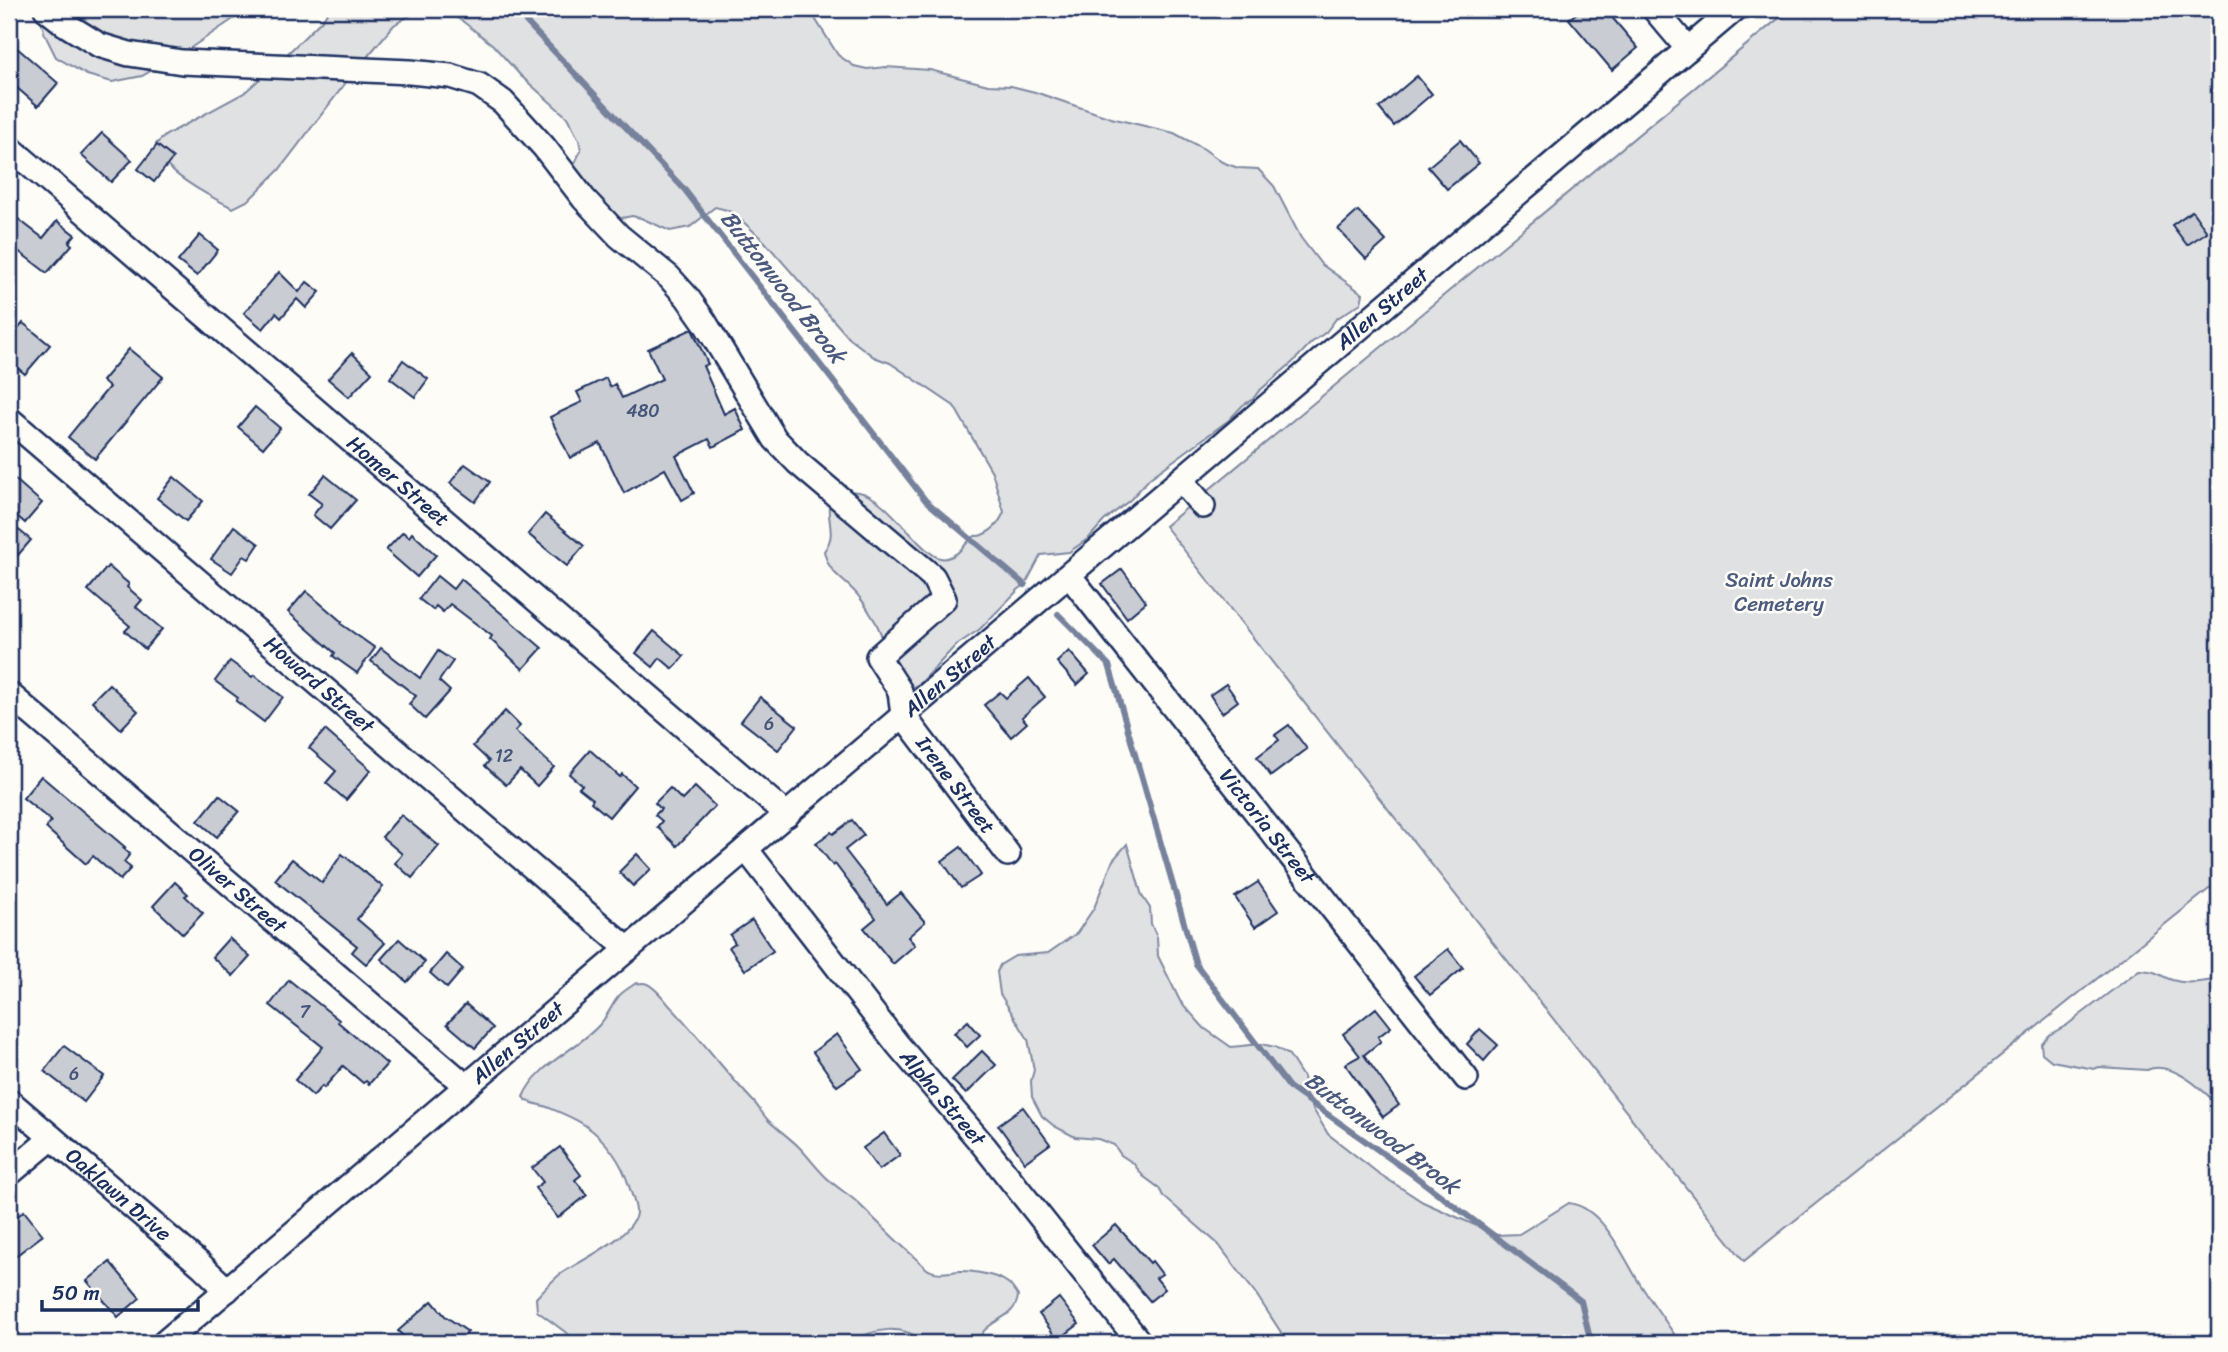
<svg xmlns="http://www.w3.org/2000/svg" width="2228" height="1352" viewBox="0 0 2228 1352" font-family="Sriracha,sans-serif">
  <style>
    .green { fill: #e0e1e3; stroke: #7e88a0; stroke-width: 2 }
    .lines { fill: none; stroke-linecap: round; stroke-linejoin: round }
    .stream { stroke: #76819c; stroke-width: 6 }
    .building { fill: #c9ccd3; stroke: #1b2f5e; stroke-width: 2 }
    .minor-casing { stroke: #1b2f5e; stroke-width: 28 }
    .minor { stroke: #fdfcf7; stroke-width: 23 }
    .labels { text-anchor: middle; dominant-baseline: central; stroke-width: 5; stroke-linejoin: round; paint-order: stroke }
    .number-label { font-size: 18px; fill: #46567b }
    .street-label { font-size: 21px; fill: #1b2f5e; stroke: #fdfcf7 }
    .park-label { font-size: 21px; fill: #4c5c7f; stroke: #fdfcf7 }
    .water-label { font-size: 23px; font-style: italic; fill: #49587d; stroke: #fdfcf7 }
  </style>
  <rect width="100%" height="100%" fill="#fdfcf7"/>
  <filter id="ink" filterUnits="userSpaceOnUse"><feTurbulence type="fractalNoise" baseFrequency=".0143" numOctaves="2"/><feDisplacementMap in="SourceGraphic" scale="14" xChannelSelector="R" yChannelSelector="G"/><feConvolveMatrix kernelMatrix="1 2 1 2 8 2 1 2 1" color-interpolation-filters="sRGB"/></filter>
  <g filter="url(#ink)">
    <!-- green -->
    <g class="green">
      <polygon points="38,9 248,9 192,47 142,76 112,82 87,75 56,57 45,35"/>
      <path d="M330 9H809L838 55 854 66 867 69 886 67 930 70 988 85 1011 86 1035 92 1111 118 1174 133 1204 149 1222 162 1238 168 1258 169 1274 186 1301 238 1321 264 1363 294 1361 303 1336 319 1326 332 1311 343 1293 362 1258 392 1253 399 1243 405 1229 420 1150 478 1131 499 1104 521 1089 538 1069 552 1041 555 1025 585 1019 589 980 629 955 646 921 683 897 696C891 671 887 643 875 621 870 614 866 605 860 598 846 579 829 576 824 551 837 534 827 524 829 504 833 500 837 496 842 494 874 479 905 533 927 550 933 555 939 560 947 558 958 556 964 545 972 538 979 533 974 538 982 535 994 530 999 523 1004 512L992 472 954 406 890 363 874 357 849 338 765 242 737 216 727 210 715 207 690 227 670 231 641 218 632 216 612 220 570 173 581 150 579 140 567 117 521 76 493 45 461 20 444 11 419 10 394 25 351 76 279 170 249 200 233 208C213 198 155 169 156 144L166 135 244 93 281 60 321 21Z"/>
      <polygon points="1790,9 2219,9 2219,881 1744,1261 1165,526"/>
      <path d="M1127 844 1142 896 1150 908 1151 924 1157 937 1158 956 1180 1001 1204 1028 1231 1047 1261 1044 1275 1047 1289 1055 1303 1077 1307 1099 1328 1134 1378 1173 1423 1202 1497 1235 1519 1234 1569 1203C1604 1208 1623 1257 1640 1284 1653 1304 1667 1323 1680 1343H1288L1256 1294 1218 1244 1163 1196 1159 1188 1143 1176 1133 1163 1121 1155 1114 1145 1098 1139 1075 1137 1054 1126 1042 1116 1032 1097 1031 1081 1034 1070 1028 1039 1000 994 997 972 1000 965 1015 956 1048 953 1077 933 1094 908 1113 860Z"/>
      <path d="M2139 970C2159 971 2156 974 2172 980 2187 985 2205 981 2219 979V1106C2203 1090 2171 1059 2147 1070L2099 1067 2094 1069 2052 1061 2042 1053 2041 1044 2049 1035 2067 1025Z"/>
      <path d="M636 983C640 984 644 982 647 984 655 987 664 999 670 1006 700 1037 724 1071 754 1102 760 1109 764 1117 771 1123 780 1131 790 1138 799 1147 809 1157 817 1169 828 1179 838 1189 851 1195 861 1206 882 1227 904 1248 926 1268 933 1274 943 1273 951 1272 966 1269 996 1274 1008 1283 1012 1286 1015 1292 1018 1296 1016 1317 994 1318 983 1332 982 1333 979 1342 979 1343H925C903 1323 873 1328 850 1343H580L537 1311 536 1298C543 1290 551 1282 559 1275 577 1262 636 1236 636 1212 636 1204 631 1193 629 1186 622 1162 606 1140 586 1126 575 1118 559 1112 547 1107 538 1104 529 1104 523 1097 537 1063 578 1050 601 1023 608 1015 612 1004 619 996 623 991 631 987 636 983Z"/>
    </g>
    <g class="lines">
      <!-- stream -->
      <g class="stream">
        <polyline points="514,9 684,189 926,501 1025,585"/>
        <polyline points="1058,614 1109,665 1196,964 1289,1087 1412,1174 1581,1301 1591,1343"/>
      </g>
    </g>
    <!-- building -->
    <g class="building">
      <polygon points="1582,9 1601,9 1608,17 1610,15 1638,48 1612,70 1569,19"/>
      <polygon points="9,41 58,83 38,106 9,81"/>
      <polygon points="1417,76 1432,94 1394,126 1379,108"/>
      <polygon points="102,133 132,160 111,182 81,155"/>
      <polygon points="1460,140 1479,163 1447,189 1428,167"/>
      <polygon points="157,145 173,158 154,182 138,169"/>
      <polygon points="1358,211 1386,241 1366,259 1338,229"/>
      <polygon points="2192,211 2207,232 2187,245 2172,225"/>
      <polygon points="9,212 43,238 57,221 75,235 69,242 72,245 47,273 9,244"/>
      <polygon points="200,235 218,250 197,276 178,261"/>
      <polygon points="279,272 299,292 307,282 320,292 306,308 297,299 281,318 276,313 263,329 244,313"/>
      <polygon points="23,323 50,345 25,374 9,361 9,341"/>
      <polygon points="692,329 708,364 703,366 724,414 735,408 745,430 713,447 709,439 676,456 694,493 682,500 665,469 624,493 600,443 570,458 550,417 582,402 577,392 606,378 610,387 615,384 622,398 662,379 648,349"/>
      <polygon points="129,349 163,377 95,459 68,437 109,387 102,381"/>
      <polygon points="352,353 372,372 349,397 328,379"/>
      <polygon points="403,360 428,379 415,397 390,378"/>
      <polygon points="255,407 280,428 263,448 238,427"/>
      <polygon points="465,464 490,482 475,502 450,483"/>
      <polygon points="9,474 42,503 25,523 9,509"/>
      <polygon points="325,475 356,500 330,529 313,515 322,504 309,494"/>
      <polygon points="174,477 203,501 186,521 157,498"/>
      <polygon points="545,514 584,546 567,566 528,534"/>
      <polygon points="9,522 31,540 18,555 9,547"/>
      <polygon points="234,526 259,544 249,559 244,556 232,573 211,559"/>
      <polygon points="403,532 409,537 412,533 436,555 417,577 386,550"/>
      <polygon points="108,566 129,584 127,587 142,600 136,607 162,629 145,649 125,631 130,626 88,590"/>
      <polygon points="1122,569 1146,602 1127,618 1102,584"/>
      <polygon points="437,576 453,589 461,579 542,648 523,669 490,639 492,636 450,604 443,612 436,606 433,610 419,599"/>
      <polygon points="306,591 342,622 341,624 375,648 357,673 333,656 335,653 288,612"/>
      <polygon points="654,631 684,656 673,669 660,658 653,667 636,653"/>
      <polygon points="381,648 420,678 438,651 453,661 439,681 450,691 425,719 409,704 416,696 371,661"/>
      <polygon points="1069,651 1089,674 1077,685 1057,662"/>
      <polygon points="230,661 252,677 254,675 283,697 264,722 236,701 238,698 215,681"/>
      <polygon points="1029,678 1045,697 1022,717 1027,723 1011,737 984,705 1000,692 1006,698"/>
      <polygon points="109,684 138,711 121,729 92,701"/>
      <polygon points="1226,684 1238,701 1222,713 1210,695"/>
      <polygon points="760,697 797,726 778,750 741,721"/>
      <polygon points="505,711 520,726 515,731 554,767 537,786 520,770 506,785 485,766 489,761 473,746"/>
      <polygon points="1289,725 1307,749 1271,776 1257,757 1279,740 1275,735"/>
      <polygon points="325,730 371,770 346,800 326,783 336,771 309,748"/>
      <polygon points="590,750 620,777 622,774 635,786 609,817 591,802 593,799 579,788 582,785 569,774"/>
      <polygon points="41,776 125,847 123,848 130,854 124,862 131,868 120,880 93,856 86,864 46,828 51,821 23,798"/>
      <polygon points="695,787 715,806 677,846 657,827 662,821 655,815 661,809 655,803 670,788 682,800"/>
      <polygon points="219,795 239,811 217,837 198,821"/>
      <polygon points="401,815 439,846 412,878 395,863 402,854 382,837"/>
      <polygon points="852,820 864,835 845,850 887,904 901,893 925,922 908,937 915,945 893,964 864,928 876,918 835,864 833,866 816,843 831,832 833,834"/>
      <polygon points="961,847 981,875 961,888 942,861"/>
      <polygon points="342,854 383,887 357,919 385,943 366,964 352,952 357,946 275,880 292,859 322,883"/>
      <polygon points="637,854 651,869 633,886 619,872"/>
      <polygon points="175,882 188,894 185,896 203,913 183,934 153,906"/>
      <polygon points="1258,882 1278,911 1255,927 1235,897"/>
      <polygon points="752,920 773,951 745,970 729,947 735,943 730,935"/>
      <polygon points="229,938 250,957 233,976 212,957"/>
      <polygon points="399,939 425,962 407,982 381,959"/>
      <polygon points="1448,949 1463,968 1430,995 1414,976"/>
      <polygon points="446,954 463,969 447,988 430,973"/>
      <polygon points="289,980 339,1020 338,1022 387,1064 369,1084 366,1081 363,1083 343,1066 324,1088 322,1086 313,1096 295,1080 323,1047 270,1005"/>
      <polygon points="466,1004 493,1028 475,1048 447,1024"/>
      <polygon points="1376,1008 1391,1027 1378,1037 1381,1041 1364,1055 1399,1105 1383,1117 1345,1064 1360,1056 1343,1034"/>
      <polygon points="968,1021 980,1035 967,1047 954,1033"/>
      <polygon points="1480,1029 1498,1045 1484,1061 1467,1044"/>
      <polygon points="837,1034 862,1069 837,1086 813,1052"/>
      <polygon points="64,1046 104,1076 84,1102 44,1071"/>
      <polygon points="982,1051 996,1065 966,1094 952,1080"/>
      <polygon points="1023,1107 1050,1144 1025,1162 998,1125"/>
      <polygon points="884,1133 900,1155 879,1170 863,1148"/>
      <polygon points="560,1147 581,1175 575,1180 587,1195 558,1218 535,1188 543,1182 532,1168"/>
      <polygon points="24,1211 43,1235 9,1261 9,1223"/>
      <polygon points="1116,1225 1150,1263 1152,1261 1162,1274 1156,1278 1165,1289 1150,1301 1114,1259 1108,1264 1092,1245"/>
      <polygon points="110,1262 140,1298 118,1317 87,1281"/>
      <polygon points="1059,1298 1079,1324 1058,1340 1039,1314"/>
      <polygon points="432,1301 445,1316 468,1332 457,1343 410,1343 398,1331"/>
    </g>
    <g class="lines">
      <!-- minor casing -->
      <g class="minor-casing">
        <g id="minor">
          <path id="s1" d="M46 9 65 24 99 45 129 54 182 62 410 72 450 76 479 85 503 102 544 147 584 199 619 236 669 277 687 297 704 321 775 439 798 463 933 577 944 599 878 657 900 691 903 715 1008 854"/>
          <polyline points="1654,9 1688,49"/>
          <path id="s2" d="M9 147 787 815"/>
          <path id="s3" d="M9 419 628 949"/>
          <polyline points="1181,480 1203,506"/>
          <path id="s4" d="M1069 575 1466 1078"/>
          <path id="s5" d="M9 694 466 1086"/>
          <path id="s6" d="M746 849 898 1045 984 1146 1140 1343"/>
          <path id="s7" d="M9 1101 201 1265 227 1290"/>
          <polyline points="9,1174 52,1138"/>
          <path id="s8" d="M164 1343 1735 9"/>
        </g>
      </g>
      <!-- minor -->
      <use href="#minor" class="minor"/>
    </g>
  </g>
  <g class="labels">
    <!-- number labels -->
    <g class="number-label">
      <text x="643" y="411">480</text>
      <text x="769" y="724">6</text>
      <text x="504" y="756">12</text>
      <text x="305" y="1012">7</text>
      <text x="74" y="1074">6</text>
    </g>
    <!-- street labels -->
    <g class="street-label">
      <text stroke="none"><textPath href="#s8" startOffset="1598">Allen Street</textPath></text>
      <text stroke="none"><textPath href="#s2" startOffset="513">Homer Street</textPath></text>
      <text stroke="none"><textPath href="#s8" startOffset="1031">Allen Street</textPath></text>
      <text stroke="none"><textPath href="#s3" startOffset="408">Howard Street</textPath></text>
      <text stroke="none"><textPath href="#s1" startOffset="1388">Irene Street</textPath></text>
      <text stroke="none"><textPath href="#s4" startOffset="320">Victoria Street</textPath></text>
      <text stroke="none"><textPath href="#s5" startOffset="301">Oliver Street</textPath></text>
      <text stroke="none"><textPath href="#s8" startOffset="464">Allen Street</textPath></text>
      <text stroke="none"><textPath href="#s6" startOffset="317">Alpha Street</textPath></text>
      <text stroke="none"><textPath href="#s7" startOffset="144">Oaklawn Drive</textPath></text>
    </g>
    <!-- park labels -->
    <g class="park-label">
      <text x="1779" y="580">Saint Johns<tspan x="1779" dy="24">Cemetery</tspan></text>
    </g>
    <!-- water labels -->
    <g class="water-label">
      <text transform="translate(783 287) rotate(52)">Buttonwood Brook</text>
      <text transform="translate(1382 1133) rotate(37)">Buttonwood Brook</text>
    </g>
  </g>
  <!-- margin -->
  <rect width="2228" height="1352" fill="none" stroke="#fdfcf7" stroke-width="35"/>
  <rect x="18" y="18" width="2193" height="1317" fill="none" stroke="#1b2f5e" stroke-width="2.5" filter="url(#ink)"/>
  <!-- scale -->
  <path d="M42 1300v10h156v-10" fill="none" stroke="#1b2f5e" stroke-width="3.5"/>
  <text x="52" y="1300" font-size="21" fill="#1b2f5e" stroke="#fdfcf7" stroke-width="5" paint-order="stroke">50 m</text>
</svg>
